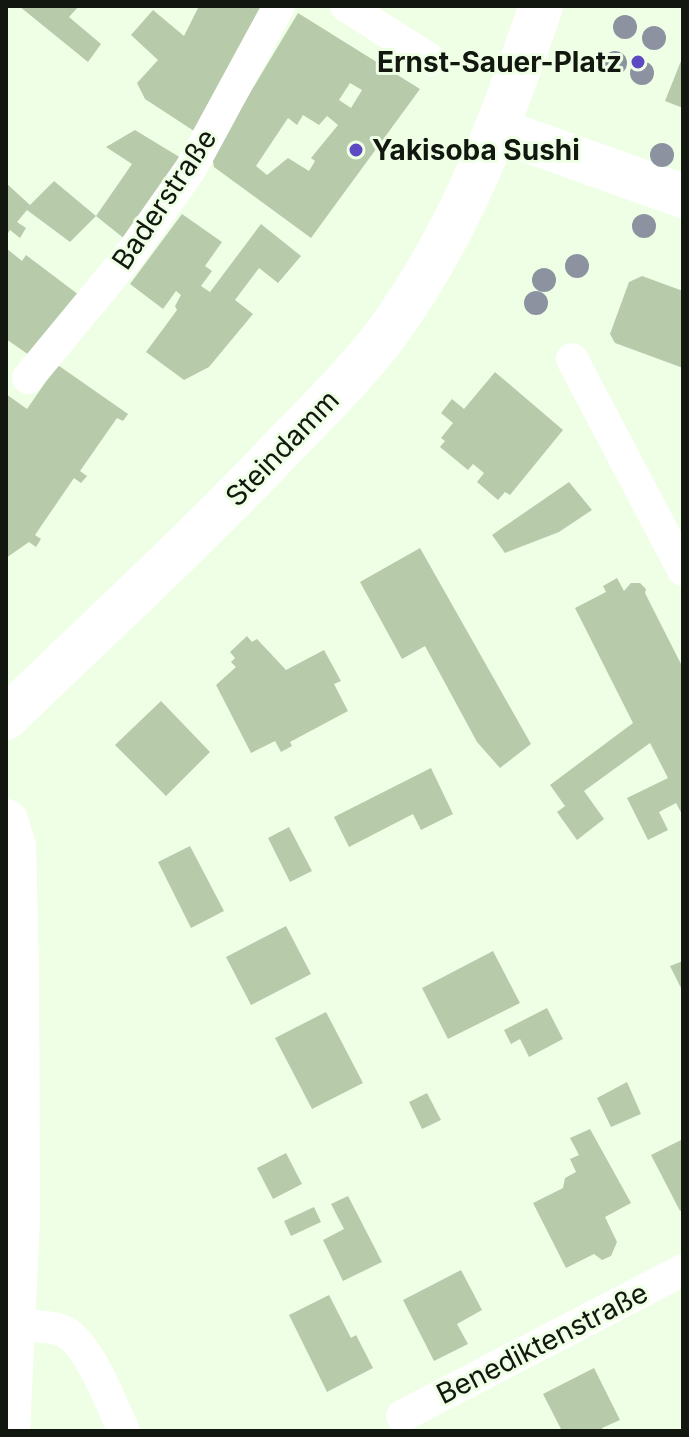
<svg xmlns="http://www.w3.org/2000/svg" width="689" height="1437" viewBox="0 0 689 1437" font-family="Inter,sans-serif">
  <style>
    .building { fill: #b7cbab; fill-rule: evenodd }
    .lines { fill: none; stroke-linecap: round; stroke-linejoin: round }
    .street { stroke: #fff; stroke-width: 32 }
    .secondary { stroke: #fff; stroke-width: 44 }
    .tree { fill: #8d92a1 }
    .poi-dot { fill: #5d49c2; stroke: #efffe6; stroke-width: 3 }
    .labels { text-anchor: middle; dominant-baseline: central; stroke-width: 6; stroke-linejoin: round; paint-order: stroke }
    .poi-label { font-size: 28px; font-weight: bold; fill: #12180f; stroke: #efffe6; text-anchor: end }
    .street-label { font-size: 28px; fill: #12180f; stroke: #efffe6 }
  </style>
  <rect width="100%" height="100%" fill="#efffe6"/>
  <!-- building -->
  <g class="building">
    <polygon points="19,6 79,6 69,17 101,44 88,62"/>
    <polygon points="199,6 265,6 197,133 145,99 137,83 158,60 131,35 153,10 184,36"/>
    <path d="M298 13 420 89 311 238 214 167 212 156ZM350 83 362 90 351 108 339 100ZM303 115 319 125 327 116 338 125 311 158 315 161 309 171 288 158 267 175 256 166 288 118 297 125Z"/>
    <polygon points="683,56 683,108 665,101"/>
    <polygon points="135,130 181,158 126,240 96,216 132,164 106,147"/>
    <polygon points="54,181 96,216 70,242 27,210 17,222 26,228 20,238 10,230 6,236 6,183 30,205"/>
    <polygon points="182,214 222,242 205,266 212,271 201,286 210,292 261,224 301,256 278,283 259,268 235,300 253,314 209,367 184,380 146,352 177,310 175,306 181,295 176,291 163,309 130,284"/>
    <polygon points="6,248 22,261 26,255 79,295 29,355 6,339"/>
    <polygon points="642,276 683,291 683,368 615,343 610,334 629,282"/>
    <polygon points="52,361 128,414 123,421 117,418 80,471 87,476 81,483 74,478 35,535 41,539 36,547 29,542 6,558 6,394 27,409 45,383"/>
    <polygon points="495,372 563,430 510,495 505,492 498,500 477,482 484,473 473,464 468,470 440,447 445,441 441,438 453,423 441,413 452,399 464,409"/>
    <polygon points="569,482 592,510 559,532 505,553 492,535"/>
    <polygon points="420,548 531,744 500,768 477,742 425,646 402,659 360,582"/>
    <polygon points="617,578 624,591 631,583 640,583 646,589 645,593 683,668 683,816 676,803 659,812 668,830 648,840 627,798 668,778 650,743 584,791 604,819 577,840 557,812 565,806 550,785 633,723 575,608 606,592 603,586"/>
    <polygon points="247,636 252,642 257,639 286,670 324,650 341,681 334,684 348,711 290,742 292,746 281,752 275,741 251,753 216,685 236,667 231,662 235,658 230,652"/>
    <polygon points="161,701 210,752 166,796 115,745"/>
    <polygon points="431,768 453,814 421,830 413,814 349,847 334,817"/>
    <polygon points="289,827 312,871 290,882 268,838"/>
    <polygon points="190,846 224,911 191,928 158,862"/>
    <polygon points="286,926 311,974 251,1005 226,957"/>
    <polygon points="493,951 520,1003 448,1039 422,988"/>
    <polygon points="683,961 683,992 670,966"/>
    <polygon points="547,1008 563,1039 529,1057 520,1039 511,1044 504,1030"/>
    <polygon points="326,1012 363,1083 312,1109 275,1038"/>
    <polygon points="627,1082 641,1114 611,1127 597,1098"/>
    <polygon points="427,1093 441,1120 422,1129 409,1102"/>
    <polygon points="590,1129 631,1203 605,1217 617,1242 611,1256 602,1260 594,1254 566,1268 533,1203 563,1188 565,1178 576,1172 570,1159 579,1155 570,1138"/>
    <polygon points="683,1139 683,1209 680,1211 651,1155"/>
    <polygon points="286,1153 302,1184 273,1199 257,1168"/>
    <polygon points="348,1196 382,1262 343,1281 323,1240 344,1229 331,1204"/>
    <polygon points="314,1207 321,1222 291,1236 284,1221"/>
    <polygon points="461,1270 482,1310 457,1324 468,1344 434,1361 403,1300"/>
    <polygon points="329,1295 351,1338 356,1335 373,1368 327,1392 289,1315"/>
    <polygon points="594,1368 620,1420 602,1428 604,1431 562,1431 543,1394"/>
  </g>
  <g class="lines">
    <!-- street -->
    <g class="street">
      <polyline points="346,6 431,60"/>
      <polyline points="572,359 683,570"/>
      <polyline points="28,378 132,252 191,168 279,6"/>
      <path d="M13 1325C28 1326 48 1325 63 1331 88 1341 112 1406 124 1431"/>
      <polyline points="402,1416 683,1270"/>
    </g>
    <!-- secondary -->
    <g class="secondary">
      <polyline points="498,130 683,196"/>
      <path d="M6 718C99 628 195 540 284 446 319 410 356 374 386 334 459 235 502 121 541 6"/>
      <polyline points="6,821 14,846 17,968 18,1219 8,1431"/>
    </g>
  </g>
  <!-- trees -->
  <g class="tree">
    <circle cx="625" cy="27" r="12"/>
    <circle cx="654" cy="38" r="12"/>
    <circle cx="615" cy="63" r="12"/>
    <circle cx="642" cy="73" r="12"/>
    <circle cx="662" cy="155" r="12"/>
    <circle cx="644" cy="226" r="12"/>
    <circle cx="577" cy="266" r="12"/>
    <circle cx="544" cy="280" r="12"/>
    <circle cx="536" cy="303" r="12"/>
  </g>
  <!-- markers -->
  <g class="poi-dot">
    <circle cx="638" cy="62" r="8"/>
    <circle cx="356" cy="150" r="8"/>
  </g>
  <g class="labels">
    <!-- poi labels -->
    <g class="poi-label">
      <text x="622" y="62">Ernst-Sauer-Platz</text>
      <text x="372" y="150" text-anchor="start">Yakisoba Sushi</text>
    </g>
    <!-- street labels -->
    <g class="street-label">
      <text transform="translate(164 199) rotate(-56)">Baderstraße</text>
      <text transform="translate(282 448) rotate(-46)">Steindamm</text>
      <text transform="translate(542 1343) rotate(-27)">Benediktenstraße</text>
    </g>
  </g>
  <!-- border -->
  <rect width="689" height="1437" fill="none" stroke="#12180f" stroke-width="16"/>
</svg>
